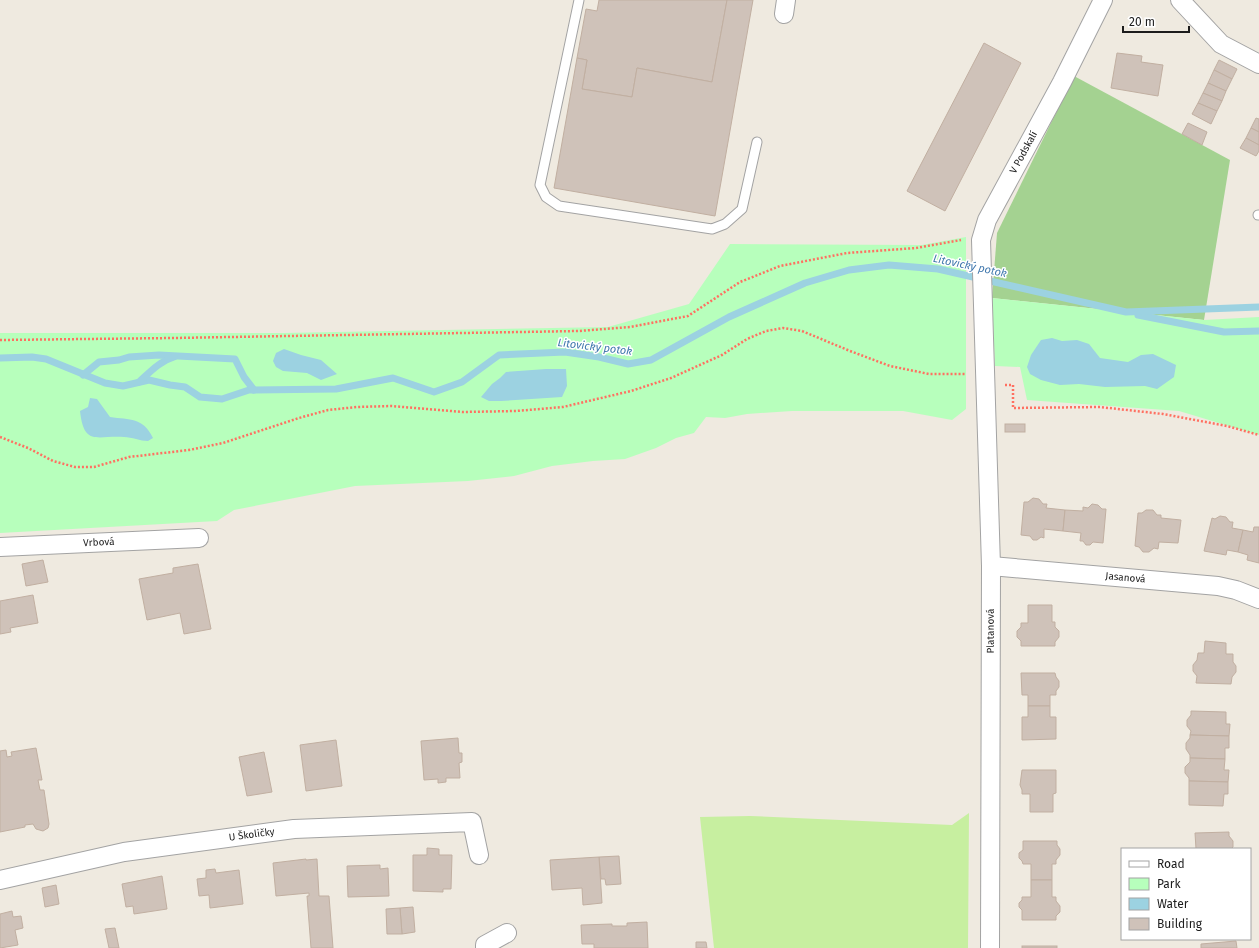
<svg xmlns="http://www.w3.org/2000/svg" width="1259" height="948" viewBox="0 0 1259 948" font-family="'Fira Sans',sans-serif">
  <style>
    .grass { fill: #c7efa0 }
    .forest { fill: #a4d291 }
    .park { fill: #b7ffbc }
    .water { fill: #9cd2e1 }
    .lines { fill: none; stroke-linecap: round; stroke-linejoin: round }
    .stream { stroke: #9cd2e1; stroke-width: 7 }
    .building { fill: #cfc2b9; stroke: #c1afa1 }
    .service-casing { stroke: #a3a3a3; stroke-width: 11 }
    .minor-casing { stroke: #a3a3a3; stroke-width: 20 }
    .path { stroke: #ff7061; stroke-width: 2.5; stroke-dasharray: 2 2; stroke-linecap: butt }
    .service { stroke: #fff; stroke-width: 9 }
    .minor { stroke: #fff; stroke-width: 18 }
    .labels { text-anchor: middle; dominant-baseline: central; stroke-width: 3; stroke-linejoin: round; paint-order: stroke }
    .street-label { font-size: 10px; fill: #1c1c1c; stroke: #fff }
    .water-label { font-size: 11px; font-style: italic; fill: #3e76ac; stroke: #fff }
  </style>
  <rect width="100%" height="100%" fill="#efeae0"/>
  <!-- grass -->
  <polygon class="grass" points="969,813 968,948 714,948 700,817 750,816 952,825"/>
  <!-- forest -->
  <polygon class="forest" points="1074,76 1230,160 1204,320 992,298 997,233"/>
  <!-- park -->
  <g class="park">
    <polygon points="966,237 966,409 952,420 903,411 792,411 747,414 725,418 706,417 694,433 676,438 656,448 625,459 593,461 552,466 514,476 468,481 355,486 234,510 217,521 0,533 0,333 283,333 608,327 689,304 730,244 922,245"/>
    <polygon points="992,298 1204,320 1259,317 1259,435 1179,411 1027,400 1020,367 995,366"/>
  </g>
  <!-- water -->
  <g class="water">
    <polygon points="1052,338 1062,341 1077,340 1089,344 1100,358 1128,362 1141,355 1153,354 1176,365 1174,377 1157,389 1145,386 1105,387 1079,384 1060,385 1041,380 1030,374 1027,367 1031,355 1041,340"/>
    <polygon points="284,349 301,355 321,360 337,374 321,380 307,373 283,371 276,367 273,361 276,353"/>
    <polygon points="546,369 566,369 567,386 562,397 501,401 489,401 481,397 492,384 500,378 506,372"/>
    <path d="M90 398 97 399 110 417C130 420 143 417 153 438L148 441C140 441 132 437 124 437 97 435 84 447 80 411L88 407Z"/>
  </g>
  <g class="lines">
    <!-- stream -->
    <g class="stream">
      <polyline points="1138,315 1224,332 1259,331"/>
      <polyline points="0,358 32,357 46,359 105,383 123,386 149,380 170,385 185,387 200,397 222,399 249,390 336,389 393,378 434,392 462,382 499,355 565,352 599,357 628,364 651,360 729,317 805,283 849,270 889,265 938,269 1126,312 1259,307"/>
      <polyline points="83,375 99,362 119,360 129,357 159,355 235,359 244,377 254,390"/>
      <path d="M139 382C150 372 160 361 174 357"/>
    </g>
  </g>
  <!-- building -->
  <g class="building">
    <polygon points="599,0 727,0 712,82 637,68 632,97 582,89 587,60 577,58 586,9 597,11"/>
    <polygon points="727,0 753,0 715,216 554,188 577,58 587,60 582,89 632,97 637,68 712,82"/>
    <polygon points="984,43 1021,63 945,211 907,191"/>
    <polygon points="1117,53 1142,56 1141,62 1163,65 1158,96 1111,88"/>
    <polygon points="1219,60 1237,69 1232,79 1214,70"/>
    <polygon points="1214,70 1232,79 1226,91 1208,83"/>
    <polygon points="1208,83 1226,91 1222,101 1203,93"/>
    <polygon points="1203,93 1222,101 1217,111 1198,103"/>
    <polygon points="1198,103 1217,111 1211,124 1192,114"/>
    <polygon points="1256,118 1259,119 1259,132 1251,128"/>
    <polygon points="1188,123 1207,132 1202,145 1182,134"/>
    <polygon points="1251,128 1259,132 1259,145 1246,138"/>
    <polygon points="1246,138 1259,145 1259,151 1256,156 1240,148"/>
    <rect x="1005" y="424" width="20" height="8"/>
    <polygon points="1033,498 1039,499 1043,504 1047,504 1046,508 1065,510 1063,531 1044,529 1044,538 1041,537 1037,540 1033,540 1030,536 1021,535 1024,502 1028,502"/>
    <polygon points="1092,504 1098,505 1102,509 1106,509 1103,543 1093,542 1090,545 1086,545 1083,541 1080,541 1081,533 1063,531 1065,510 1083,511 1083,507 1088,508"/>
    <polygon points="1146,510 1153,510 1157,515 1161,515 1161,518 1181,520 1178,543 1159,542 1158,549 1154,548 1149,552 1143,552 1139,547 1135,546 1138,513 1142,513"/>
    <polygon points="1220,516 1226,517 1230,522 1233,522 1232,528 1243,530 1238,552 1227,550 1226,555 1204,551 1212,518 1215,519"/>
    <polygon points="1254,527 1259,527 1259,563 1247,560 1248,555 1238,552 1243,530 1253,532"/>
    <polygon points="43,560 48,582 26,586 22,564"/>
    <polygon points="198,564 211,629 184,634 180,613 147,620 139,579 173,573 173,568"/>
    <polygon points="33,595 38,623 10,628 11,632 0,634 0,601"/>
    <polygon points="1028,605 1052,605 1052,622 1055,622 1055,627 1059,631 1059,637 1055,642 1055,646 1021,646 1021,641 1017,637 1017,631 1021,627 1021,623 1028,623"/>
    <polygon points="1205,641 1226,643 1226,654 1233,654 1233,662 1236,666 1236,672 1232,677 1231,684 1196,683 1197,676 1193,671 1193,665 1197,660 1198,653 1204,653"/>
    <polygon points="1021,673 1055,673 1056,677 1059,681 1059,687 1056,691 1056,695 1050,695 1050,706 1028,706 1028,695 1022,695"/>
    <polygon points="1028,706 1050,706 1050,717 1056,717 1056,739 1022,740 1022,717 1028,717"/>
    <polygon points="1191,711 1226,712 1226,724 1230,724 1229,736 1190,735 1191,731 1187,726 1187,720 1191,715"/>
    <polygon points="1190,735 1229,736 1229,748 1225,748 1225,759 1190,758 1190,755 1186,749 1186,743 1190,738"/>
    <polygon points="458,738 459,753 462,753 462,762 459,763 460,778 446,778 446,782 438,783 438,779 424,780 421,741"/>
    <polygon points="336,740 342,786 306,791 300,745"/>
    <polygon points="36,748 42,780 38,780 40,790 44,790 49,824 48,828 43,831 36,829 33,824 25,825 25,827 0,832 0,751 6,750 7,757 12,756 11,752"/>
    <polygon points="264,752 272,792 247,796 239,757"/>
    <polygon points="1190,758 1225,759 1224,770 1229,770 1228,782 1189,781 1189,778 1185,773 1185,767 1190,762"/>
    <polygon points="1022,770 1056,770 1056,793 1053,794 1053,812 1030,812 1030,794 1022,794 1022,790 1020,785"/>
    <polygon points="1189,781 1228,782 1228,794 1224,794 1223,806 1189,805"/>
    <polygon points="1229,832 1229,836 1233,841 1233,847 1231,849 1196,849 1195,833"/>
    <polygon points="1023,841 1057,841 1057,845 1060,849 1060,855 1056,860 1056,864 1052,864 1052,880 1031,880 1031,864 1023,864 1022,861 1019,858 1019,853 1023,850"/>
    <polygon points="427,848 439,849 439,855 452,855 451,889 443,889 443,892 413,891 413,855 427,855"/>
    <polygon points="619,856 621,884 606,885 605,879 601,879 599,857"/>
    <polygon points="599,857 602,903 583,905 582,888 552,890 550,860"/>
    <polygon points="306,859 306,860 317,859 319,896 329,896 333,948 311,948 307,896 309,896 309,893 276,896 273,863"/>
    <polygon points="380,865 380,869 388,868 389,896 348,897 347,866"/>
    <polygon points="215,869 216,873 239,870 243,904 210,908 209,895 199,896 197,879 206,878 206,870"/>
    <polygon points="162,876 167,909 134,914 133,906 126,907 122,884"/>
    <polygon points="1031,880 1052,880 1052,897 1056,897 1056,901 1060,906 1060,912 1056,916 1056,920 1022,920 1022,910 1019,907 1019,903 1022,900 1022,897 1031,897"/>
    <polygon points="56,885 59,904 45,907 42,888"/>
    <polygon points="413,907 415,932 402,934 400,908"/>
    <polygon points="400,908 402,934 387,934 386,909"/>
    <polygon points="12,911 13,917 21,916 23,928 15,930 18,945 0,948 0,914"/>
    <polygon points="647,922 648,948 594,948 594,944 582,944 581,925 612,924 612,926 627,926 627,923"/>
    <polygon points="115,928 119,948 109,948 105,929"/>
    <polygon points="1236,941 1237,948 1201,948 1201,944"/>
    <polygon points="696,942 706,942 707,948 696,948"/>
    <rect x="1022" y="946" width="35" height="2"/>
  </g>
  <g class="lines">
    <!-- service casing -->
    <g class="service-casing">
      <g id="service">
        <polyline points="579,0 540,185 546,197 559,206 712,229 725,224 742,209 757,142"/>
        <polyline points="1258,215 1259,215"/>
      </g>
    </g>
    <!-- minor casing -->
    <g class="minor-casing">
      <g id="minor">
        <polyline points="1180,0 1221,44 1259,64"/>
        <polyline points="784,14 786,0"/>
        <path id="s1" d="M0 547 199 538"/>
        <path id="s2" d="M991 566 1218 586 1236 590 1259 599"/>
        <path id="s3" d="M0 880 124 852 294 829 472 822 479 855"/>
        <polyline points="485,948 485,945 507,933"/>
        <path id="s4" d="M990 948 991 566 981 240 987 220 1062 82 1103 0"/>
      </g>
    </g>
    <!-- path -->
    <g class="path">
      <polyline points="0,340 173,338 579,331 630,327 688,316 740,282 780,266 847,253 916,248 961,240"/>
      <polyline points="1005,385 1013,385 1013,408 1100,407 1163,414 1227,426 1259,435"/>
      <polyline points="0,437 28,448 53,461 75,467 94,467 129,457 189,450 223,443 299,418 328,410 357,407 391,406 463,412 516,411 563,407 631,391 671,378 722,355 747,339 766,331 783,328 802,331 850,351 890,366 929,374 965,374"/>
    </g>
    <!-- service -->
    <use href="#service" class="service"/>
    <!-- minor -->
    <use href="#minor" class="minor"/>
  </g>
  <g class="labels">
    <!-- street labels -->
    <g class="street-label">
      <text stroke="none"><textPath href="#s4" startOffset="806">V Podskalí</textPath></text>
      <text stroke="none"><textPath href="#s1" startOffset="99">Vrbová</textPath></text>
      <text stroke="none"><textPath href="#s2" startOffset="135">Jasanová</textPath></text>
      <text stroke="none"><textPath href="#s4" startOffset="317">Platanová</textPath></text>
      <text stroke="none"><textPath href="#s3" startOffset="256">U Školičky</textPath></text>
    </g>
    <!-- water labels -->
    <g class="water-label">
      <text transform="translate(970 266) rotate(12)">Litovický potok</text>
      <text transform="translate(595 347) rotate(7)">Litovický potok</text>
    </g>
  </g>
  <!-- legend -->
  <rect x="1121" y="848" width="130" height="92" fill="#ffffff" stroke="#a4a4a4"/>
  <rect x="1129" y="861" width="20" height="6" fill="#ffffff" stroke="#a4a4a4"/>
  <text x="1157" y="868" font-size="12" fill="#1c1c1c">Road</text>
  <rect x="1129" y="878" width="20" height="12" fill="#b7ffbc" stroke="#a4a4a4"/>
  <text x="1157" y="888" font-size="12" fill="#1c1c1c">Park</text>
  <rect x="1129" y="898" width="20" height="12" fill="#9cd2e1" stroke="#a4a4a4"/>
  <text x="1157" y="908" font-size="12" fill="#1c1c1c">Water</text>
  <rect x="1129" y="918" width="20" height="12" fill="#cfc2b9" stroke="#a4a4a4"/>
  <text x="1157" y="928" font-size="12" fill="#1c1c1c">Building</text>
  <!-- scale -->
  <path d="M1123 26v6h66v-6" fill="none" stroke="#1c1c1c" stroke-width="2"/>
  <text x="1129" y="26" font-size="12" fill="#1c1c1c" stroke="#ffffff" stroke-width="3" paint-order="stroke">20 m</text>
</svg>
